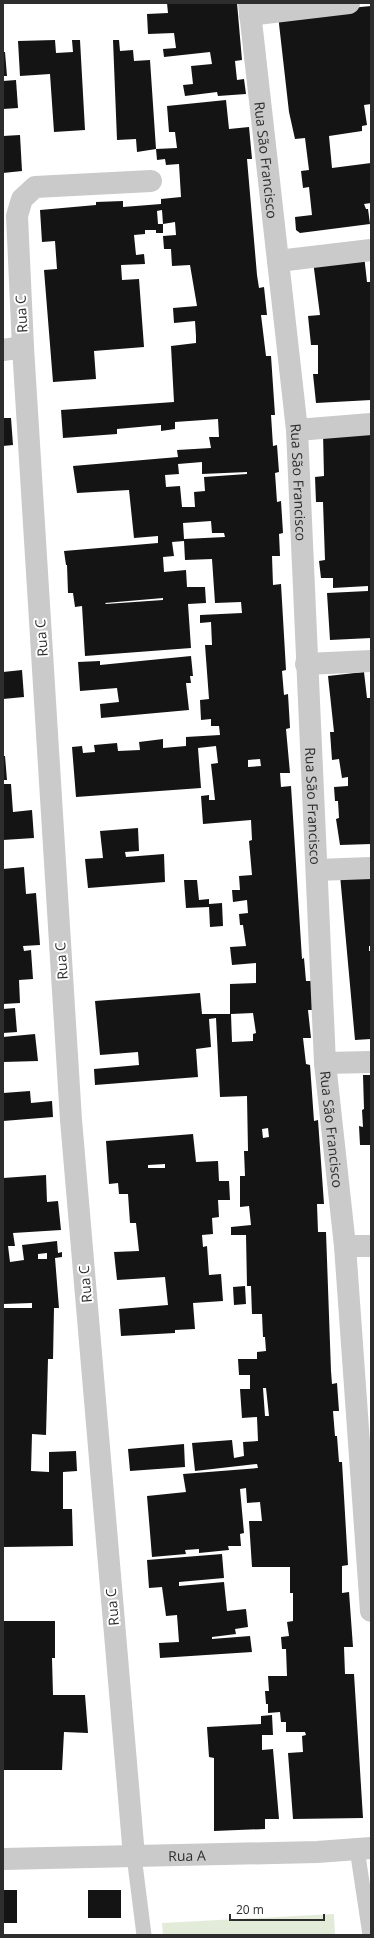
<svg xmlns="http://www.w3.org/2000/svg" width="374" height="1938" viewBox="0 0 374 1938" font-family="'Open Sans',sans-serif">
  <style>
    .green { fill: #e3ecd8 }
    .building { fill: #141414; fill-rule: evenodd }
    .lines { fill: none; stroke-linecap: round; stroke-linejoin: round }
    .service { stroke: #cacaca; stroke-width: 15 }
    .minor { stroke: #cacaca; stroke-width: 22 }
    .labels { text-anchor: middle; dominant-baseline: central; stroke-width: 4; stroke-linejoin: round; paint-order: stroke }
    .street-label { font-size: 14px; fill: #2d2d2d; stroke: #fff }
  </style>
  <rect width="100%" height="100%" fill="#fff"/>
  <!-- green -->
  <polygon class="green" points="334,1914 335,1935 163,1935 162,1923"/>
  <!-- building -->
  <g class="building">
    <polygon points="167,3 237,3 242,60 235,61 237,80 244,79 246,94 218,96 217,92 185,96 183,85 193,84 191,66 212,64 210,52 164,57 163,49 176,48 174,33 148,34 147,14 168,13"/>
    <polygon points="371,6 371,104 364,105 367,125 362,126 362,131 329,136 332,168 371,163 371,203 364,204 366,209 368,209 370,224 300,233 296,230 295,217 312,215 309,187 303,188 301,171 309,170 305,138 295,139 289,112 278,15"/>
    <polygon points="55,40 56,53 73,52 72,40 80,40 85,130 54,132 50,74 20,76 18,41"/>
    <polygon points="113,40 119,40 120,51 133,50 134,61 150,60 156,149 137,152 136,139 117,140"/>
    <polygon points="3,52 5,52 7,76 3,76"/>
    <polygon points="16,80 18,108 3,109 3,81"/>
    <path d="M226 100 229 129 249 127 252 159H247L257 275 259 288 264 287 267 315H261L266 356H271L275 415H271L273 446 277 445 279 472 275 473 277 502 281 501 283 533 279 534 280 556H272L273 585 281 584 286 670 282 671 284 695 288 694 290 728 286 729 290 773H280L281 787 291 786 302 959 304 958 306 981H313L314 1010H308L311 1038H303L306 1064 310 1065 314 1121 318 1120 324 1204H317L318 1232H326L331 1371 332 1384 337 1383 339 1411H333L335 1436H337L339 1462H342L348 1565 342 1566V1593L349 1592 353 1647H344L345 1674H354L363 1818 293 1819 288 1753 303 1752 302 1736 306 1735 305 1732H286V1722H281L280 1712 268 1713V1704H266L265 1691H269L268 1676H287L286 1649H282L281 1637 289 1636 287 1622 293 1621V1593H290V1567H252L249 1521H262L260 1502 247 1503 246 1488 240 1489 244 1533 240 1534 241 1546H228L229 1550 199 1553V1549L185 1550 186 1554 152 1557 147 1496 186 1492 183 1474 258 1468 257 1464 195 1471 192 1443 232 1440 234 1458 244 1456 243 1442 258 1441 257 1417 242 1418 240 1389H250V1375H239L238 1359H257V1352L266 1351 265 1337H263L262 1314H252L251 1286H247L246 1235H231V1227L251 1225 249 1206 240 1207V1176H245L244 1151H248L247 1096 220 1097 216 1018 209 1019 211 1047 196 1049 198 1077 95 1085 94 1069 139 1065 138 1052 100 1055 95 1001 200 993 202 1014H230V984L256 983V963L232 965 230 947 246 946 243 925H240L239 914 248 913 247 900 233 902 232 890H240L239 876 252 875 249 841 252 840 251 820 203 824 201 796 209 795V800H215L211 764 218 763 216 746 198 748 201 788 76 797 72 747 82 746 83 753 95 752 94 745 117 743 118 751 140 750 139 742 163 739V748L186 746V737L220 735 219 726H211V719L201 720 200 700 209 699 205 645H212L211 622 200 623V615L242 613 241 602 215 603 212 559 185 560 184 541 172 542 174 556 163 557 164 572 186 570 187 587H205L206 603 188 604 191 648 85 656 82 606 75 607 73 593H68L67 565H66L64 551 158 543V536L134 538 129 490 77 493 73 466 178 457 177 450 211 448 209 437H219L218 419 175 422V429L161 431V425L117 429V434L63 438 61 410 174 402 171 346 196 343V336L195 321 174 323 173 308 197 306 190 265 172 266 171 249H164L163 236 176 235 175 222 163 224V233H156V230H145V234L134 235 136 255 144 254 145 264 121 265 122 280 139 279 144 347 94 351 96 379 53 382 44 270 57 269 55 241 42 242 40 210 96 205V202L123 201V207L161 204V199L181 197 179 164 166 165 165 159 157 160 156 149 177 148 175 132H169L167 106ZM162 210 163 224H158L157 211ZM202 462V474L247 472V474L204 477 205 491 194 492 195 507H182L180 486 166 487 165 475 179 474 178 464ZM211 521 212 533H224L225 537 184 539 183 523ZM163 598V600L106 604 105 603ZM260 759 261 766 248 767V760ZM253 1013 256 1033 253 1034V1041L232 1042 231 1014ZM268 1128 269 1137 263 1138 262 1129ZM263 1388H266L269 1416H265Z"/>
    <polygon points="20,135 22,171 3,173 3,136"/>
    <polygon points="364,255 367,282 371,282 371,400 316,403 313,374 318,374 318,345 311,345 308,316 320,315 313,261"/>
    <polygon points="3,418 11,418 13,445 3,446"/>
    <polygon points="371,432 371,638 330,640 327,593 368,591 368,586 333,588 333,578 321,578 319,561 325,560 323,502 316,502 315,477 324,476 323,433"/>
    <polygon points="191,656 193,676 190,676 191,683 186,683 189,710 101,718 100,704 119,702 117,688 80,691 78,662 100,661 100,665"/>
    <polygon points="22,670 24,697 3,699 3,672"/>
    <polygon points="364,672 367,698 371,698 371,844 340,845 336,819 339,818 338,801 335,801 334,787 348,786 348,777 342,778 339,759 332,760 330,732 334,732 328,676"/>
    <polygon points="3,756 5,756 7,780 3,780"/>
    <polygon points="3,784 11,784 13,812 32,810 34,838 3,840"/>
    <polygon points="138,828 139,851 125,852 126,857 164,854 165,882 88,888 85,859 103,858 100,831"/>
    <polygon points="24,867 26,894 36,893 40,945 23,946 24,951 31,950 33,979 19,980 20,1003 3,1004 3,869"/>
    <polygon points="371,874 371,946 369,946 369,951 371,951 371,1039 355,1040 340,875"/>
    <polygon points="184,880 197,880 199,900 209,899 209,904 222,903 223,926 210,927 209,907 186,908"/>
    <polygon points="15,1008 17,1032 3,1033 3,1009"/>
    <polygon points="35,1034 38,1061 3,1062 3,1037"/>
    <polygon points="363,1075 371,1075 371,1145 360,1145 359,1126 363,1127 362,1110 364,1109"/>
    <polygon points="30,1091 31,1103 52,1101 53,1117 3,1121 3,1093"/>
    <path d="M193 1134 196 1162 218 1161 219 1181H229L230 1200H218L219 1217 212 1218 213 1234 202 1235 203 1247 207 1246 209 1275 221 1274 223 1301 193 1303 195 1329 175 1330V1333L121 1336 119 1309 168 1305 165 1277 117 1280 114 1252 139 1251 136 1223H130L128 1194H119L118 1183 109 1184 106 1141ZM165 1164V1168H148V1165Z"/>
    <path d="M46 1175 47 1202 58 1201 61 1230 13 1233 15 1246H8L10 1262 24 1260 22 1245 57 1241 58 1253 62 1252V1257L55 1258 59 1308H54L53 1359H48L46 1435 32 1434 31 1471 49 1472V1452L76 1451 77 1471 63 1472V1509H72L73 1546 3 1547V1490H4L3 1308H32V1303L3 1304V1178ZM47 1253V1259H38V1254Z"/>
    <polygon points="245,1286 246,1304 234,1305 233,1287"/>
    <polygon points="184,1444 185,1467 130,1471 128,1449"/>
    <polygon points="222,1554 224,1578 179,1582 179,1586 224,1582 227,1611 246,1609 248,1627 235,1629 236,1634 212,1637 212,1639 250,1636 252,1652 160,1658 159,1643 179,1642 177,1615 166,1616 162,1587 149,1588 147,1560"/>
    <polygon points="3,1621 55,1621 55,1658 52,1658 53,1695 85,1695 88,1733 64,1732 62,1770 3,1770"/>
    <polygon points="272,1715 273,1735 262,1735 262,1750 273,1749 279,1819 265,1819 265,1829 214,1831 214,1758 209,1757 207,1727 261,1724 261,1716"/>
    <rect x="3" y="1890" width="14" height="33"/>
    <rect x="88" y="1890" width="33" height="28"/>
  </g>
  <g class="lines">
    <!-- service -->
    <g class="service">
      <polyline points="357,1849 370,1935"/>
      <polyline points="134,1856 144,1935"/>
    </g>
    <!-- minor -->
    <g class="minor">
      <path id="s1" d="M249 3 297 430 325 1063 345 1246 371 1611"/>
      <polyline points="250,15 349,3"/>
      <polyline points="278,261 371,250"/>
      <polyline points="3,350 23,347"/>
      <polyline points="297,430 371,424"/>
      <polyline points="306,664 371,661"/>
      <polyline points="317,870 371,868"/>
      <polyline points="325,1063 371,1062"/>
      <polyline points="345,1246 371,1246"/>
      <polyline points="134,1856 71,1120 23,347 17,216 22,199 35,187 151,181"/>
      <path id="s2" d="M3 1859 317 1852 371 1848"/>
    </g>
  </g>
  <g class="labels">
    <!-- street labels -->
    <g class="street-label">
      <text stroke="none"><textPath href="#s1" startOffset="158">Rua São Francisco</textPath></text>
      <text transform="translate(21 314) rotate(-93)">Rua C</text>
      <text stroke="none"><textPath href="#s1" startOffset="482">Rua São Francisco</textPath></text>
      <text transform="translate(41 638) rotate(-94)">Rua C</text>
      <text stroke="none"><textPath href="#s1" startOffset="806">Rua São Francisco</textPath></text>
      <text transform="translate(61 961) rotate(-94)">Rua C</text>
      <text stroke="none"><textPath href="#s1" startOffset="1130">Rua São Francisco</textPath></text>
      <text transform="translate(85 1284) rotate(-95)">Rua C</text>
      <text transform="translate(112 1607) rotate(-95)">Rua C</text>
      <text stroke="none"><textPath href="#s2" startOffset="184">Rua A</textPath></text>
    </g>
  </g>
  <!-- border -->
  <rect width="374" height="1938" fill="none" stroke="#2d2d2d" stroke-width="8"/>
  <!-- scale -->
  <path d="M230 1914v6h94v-6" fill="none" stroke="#2d2d2d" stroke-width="2"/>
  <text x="236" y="1914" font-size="12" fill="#2d2d2d" stroke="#ffffff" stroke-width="3" paint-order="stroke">20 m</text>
</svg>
